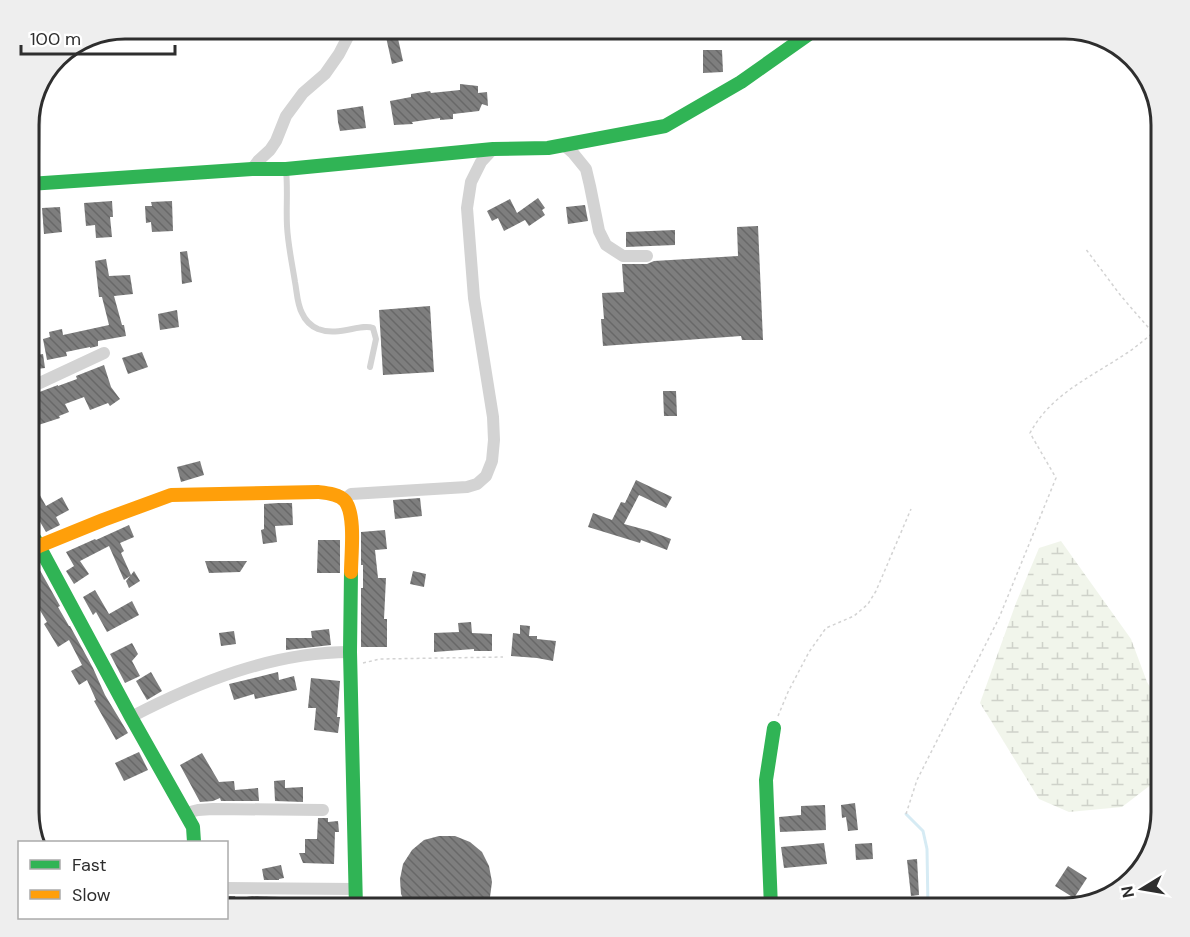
<svg xmlns="http://www.w3.org/2000/svg" width="1190" height="937" viewBox="0 0 1190 937" font-family="'DM Sans',sans-serif">
  <style>
    .wetland { fill: url(#wetland-marsh) }
    .lines { fill: none; stroke-linecap: round; stroke-linejoin: round }
    .stream { stroke: #d6ebf4; stroke-width: 3 }
    .building { fill: url(#building-back-hatch) }
    .path { stroke: #d3d3d3; stroke-width: 1.5; stroke-dasharray: 3 3; stroke-linecap: butt }
    .lane { stroke: #d3d3d3; stroke-width: 6 }
    .street { stroke: #d3d3d3; stroke-width: 12 }
    .fast { stroke: #30b455; stroke-width: 14 }
    .slow { stroke: #ff9f0a; stroke-width: 14 }
    .rim { fill: none; stroke: #2e2e2e; stroke-width: 3 }
  </style>
  <defs>
    <pattern id="wetland-marsh" width="20" height="14" patternUnits="userSpaceOnUse" patternTransform="scale(1.5)"><rect width="20" height="14" fill="#f1f5eb"/><path d="M1 5h8M5 5V1M11 12h8M15 12V8" fill="none" stroke="#cfd2ca"/></pattern>
    <pattern id="building-back-hatch" width="6" height="6" patternUnits="userSpaceOnUse" patternTransform="scale(1.5)"><rect width="6" height="6" fill="#7e7e7e"/><path d="M-1 5l2 2M0 0l6 6M5-1l2 2" fill="none" stroke="#686868"/></pattern>
  </defs>
  <rect width="100%" height="100%" fill="#fff"/>
  <!-- wetland -->
  <polygon class="wetland" points="1061,541 1131,639 1147,682 1161,705 1161,777 1122,807 1069,812 1039,799 980,703 1016,603 1039,548"/>
  <g class="lines">
    <!-- stream -->
    <polyline class="stream" points="906,814 923,831 927,849 928,908"/>
  </g>
  <!-- building -->
  <g class="building">
    <polygon points="397,34 403,61 392,64 386,37"/>
    <polygon points="703,50 722,50 723,72 703,73"/>
    <polygon points="460,84 478,86 478,93 487,92 488,106 482,104 479,111 453,114 453,119 440,120 440,118 412,122 413,124 394,125 390,101 411,97 411,94 430,91 431,93 460,90"/>
    <polygon points="363,106 366,128 340,131 338,122 337,110"/>
    <polygon points="538,198 545,208 542,210 545,215 529,226 525,220 504,231 498,218 492,221 487,211 510,199 517,213"/>
    <polygon points="112,201 113,217 110,217 112,237 96,238 95,225 86,226 84,203"/>
    <polygon points="172,201 173,231 152,232 151,222 146,223 145,206 152,206 151,202"/>
    <polygon points="585,205 588,221 568,224 566,207"/>
    <polygon points="60,207 62,232 44,234 42,208"/>
    <polygon points="758,226 763,340 742,340 741,336 603,346 601,319 604,319 602,293 624,292 622,264 647,264 654,261 738,256 737,227"/>
    <polygon points="675,230 675,245 626,247 626,232"/>
    <polygon points="187,251 192,282 182,284 180,252"/>
    <polygon points="106,259 109,276 130,275 133,294 114,296 122,325 124,325 126,336 98,341 98,346 90,348 90,347 66,352 67,356 47,360 43,339 50,337 49,332 62,329 63,335 109,325 102,297 99,297 95,261"/>
    <polygon points="430,306 434,372 383,375 379,310"/>
    <polygon points="177,310 179,327 160,330 158,314"/>
    <polygon points="142,352 148,367 128,374 122,358"/>
    <polygon points="43,354 45,368 29,370 29,356"/>
    <polygon points="104,365 111,387 120,399 110,406 108,403 90,410 84,397 65,404 69,412 59,416 60,418 29,428 29,396 58,385 58,386 77,379 76,376"/>
    <polygon points="663,391 676,391 677,416 664,416"/>
    <polygon points="200,461 204,475 181,482 177,467"/>
    <polygon points="636,480 672,497 666,508 639,495 624,524 650,531 671,539 667,550 641,540 640,543 588,527 593,513 612,520 621,502 625,503"/>
    <polygon points="37,490 46,506 62,497 69,510 56,517 60,525 46,532 29,503 29,494"/>
    <polygon points="420,498 422,516 395,519 393,500"/>
    <polygon points="278,503 292,503 293,525 275,526 277,542 263,544 261,530 264,529 264,504"/>
    <polygon points="129,525 134,537 120,543 124,551 121,553 131,575 134,571 140,581 129,588 126,581 130,576 124,580 109,546 80,561 89,574 74,584 66,571 74,566 66,552 95,539 96,540"/>
    <polygon points="385,530 387,549 375,550 378,578 386,578 384,619 387,619 387,647 361,647 361,588 363,588 363,565 361,565 361,532"/>
    <polygon points="318,540 340,540 340,573 317,573"/>
    <polygon points="205,561 247,561 240,572 209,573"/>
    <polygon points="37,565 60,606 58,607 69,626 70,626 93,668 105,695 128,733 116,740 94,701 96,700 87,680 79,685 71,671 82,665 69,640 58,647 44,624 47,622 35,602 37,601 29,581 29,570"/>
    <polygon points="413,571 426,574 424,587 410,584"/>
    <polygon points="95,590 109,614 132,601 139,615 107,632 96,612 93,615 83,597"/>
    <polygon points="471,622 472,633 492,634 492,651 474,651 474,649 434,652 434,633 459,632 458,623"/>
    <polygon points="520,625 530,626 529,636 537,636 537,639 556,641 553,661 537,658 511,656 513,633 520,634"/>
    <polygon points="329,629 331,645 286,650 286,638 312,638 311,631"/>
    <polygon points="234,631 236,644 221,646 219,633"/>
    <polygon points="132,643 138,654 132,661 140,676 125,683 110,654"/>
    <polygon points="151,672 162,691 147,700 136,681"/>
    <polygon points="278,672 279,680 294,676 297,690 255,699 254,694 234,700 229,684"/>
    <polygon points="311,678 340,681 337,717 340,717 338,733 314,730 316,708 308,708"/>
    <polygon points="139,752 148,770 124,781 115,763"/>
    <polygon points="202,753 219,782 234,781 235,790 258,788 259,801 221,801 220,798 213,801 200,802 180,765"/>
    <polygon points="285,780 285,788 303,787 303,802 275,801 274,781"/>
    <polygon points="855,803 858,830 848,831 846,817 842,818 841,805"/>
    <polygon points="825,805 826,830 780,832 779,817 801,815 801,806"/>
    <polygon points="318,818 328,818 328,822 338,821 339,832 335,832 334,864 303,863 299,853 305,853 305,839 317,839"/>
    <polygon points="439,836 455,836 470,842 482,852 489,866 492,882 490,897 484,908 408,908 401,894 400,879 403,864 412,850 424,840"/>
    <polygon points="824,843 827,864 784,868 781,847"/>
    <polygon points="872,843 873,859 856,860 855,844"/>
    <polygon points="917,859 919,895 911,896 907,860"/>
    <polygon points="281,865 284,878 279,879 279,880 264,880 262,869"/>
    <polygon points="1068,866 1087,878 1074,898 1055,886"/>
    <polygon points="226,896 235,896 236,899 252,896 280,897 280,900 321,897 322,908 228,908"/>
  </g>
  <g class="lines">
    <!-- path -->
    <g class="path">
      <polyline points="363,663 380,659 503,657"/>
      <polyline points="778,716 788,692 809,652 826,628 854,616 868,604 876,591 911,509"/>
      <path d="M906 814 917 780 999 618 1056 478 1030 433C1051 394 1091 377 1127 353 1136 347 1144 340 1153 333L1121 296 1085 248"/>
    </g>
    <!-- lane -->
    <path class="lane" d="M286 170C288 189 286 208 287 226 288 245 292 263 295 282 297 292 297 304 302 313 305 320 311 326 318 329 338 337 361 323 373 328L376 339 370 367"/>
    <!-- street -->
    <g class="street">
      <polyline points="564,145 573,153 586,169 590,186 599,231 606,245 623,256 647,256"/>
      <polyline points="252,169 258,161 270,150 276,141 286,116 303,93 325,74 339,54 352,29"/>
      <polyline points="33,183 36,104"/>
      <polyline points="29,388 104,353"/>
      <polyline points="344,500 351,494 467,487 477,484 486,476 492,461 494,440 493,417 474,298 467,208 471,182 481,162 493,149"/>
      <path d="M131 717C198 682 273 652 350 652"/>
      <polyline points="186,813 198,810 213,809 323,810"/>
      <polyline points="226,888 355,889"/>
    </g>
    <!-- fast -->
    <g class="fast">
      <polyline points="29,184 252,169 286,169 493,149 548,148 665,126 741,82 816,29"/>
      <polyline points="29,530 39,546 131,717 193,827 194,842"/>
      <polyline points="351,572 350,652 356,908"/>
      <polyline points="771,908 766,780 774,728"/>
    </g>
    <!-- slow -->
    <path class="slow" d="M29 552 39 546 103 520 171 495 318 492C327 493 339 494 345 501 356 515 351 555 351 572"/>
  </g>
  <!-- crop -->
  <path d="M0 0H1190V937H0ZM125 39H1065A86 86 0 0 1 1151 125V812A86 86 0 0 1 1065 898H125A86 86 0 0 1 39 812V125A86 86 0 0 1 125 39Z" fill="#eee" fill-rule="evenodd"/>
  <path class="rim" d="M125 39H1065A86 86 0 0 1 1151 125V812A86 86 0 0 1 1065 898H125A86 86 0 0 1 39 812V125A86 86 0 0 1 125 39Z"/>
  <!-- legend -->
  <rect x="18" y="841" width="210" height="78" fill="#ffffff" stroke="#ababab" stroke-width="1.5"/>
  <rect x="30" y="860" width="30" height="9" fill="#30b455" stroke="#ababab" stroke-width="1.5"/>
  <text x="72" y="871" font-size="18" fill="#2e2e2e">Fast</text>
  <rect x="30" y="890" width="30" height="9" fill="#ff9f0a" stroke="#ababab" stroke-width="1.5"/>
  <text x="72" y="901" font-size="18" fill="#2e2e2e">Slow</text>
  <!-- north arrow -->
  <g transform="translate(1142 889) rotate(259)" stroke="#ffffff" stroke-width="4.5" paint-order="stroke">
  <path d="M0-4.5L10 22L0 15L-10 22Z" fill="#2e2e2e"/>
  <text y="-9" font-size="16" font-weight="bold" text-anchor="middle" fill="#2e2e2e">N</text>
  </g>
  <!-- scale -->
  <path d="M21 45v9h154v-9" fill="none" stroke="#2e2e2e" stroke-width="3"/>
  <text x="30" y="45" font-size="18" fill="#2e2e2e" stroke="#ffffff" stroke-width="4.5" paint-order="stroke">100 m</text>
</svg>
